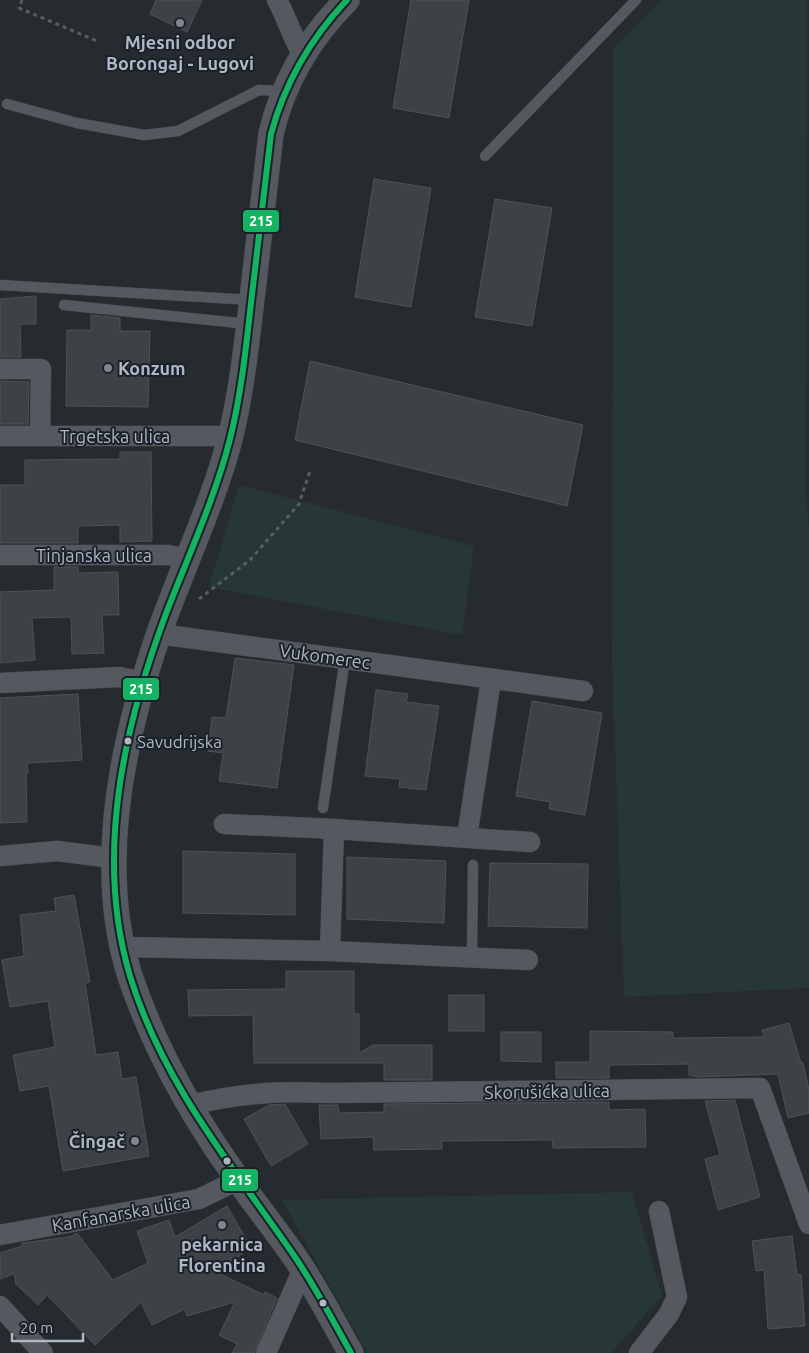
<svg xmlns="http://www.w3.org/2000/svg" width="809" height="1353" viewBox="0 0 809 1353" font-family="Ubuntu,sans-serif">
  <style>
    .green { fill: #273636 }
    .building { fill: #3e4247; stroke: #4e5258 }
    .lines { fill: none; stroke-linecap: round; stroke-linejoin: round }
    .service-casing { stroke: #44474b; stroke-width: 11 }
    .minor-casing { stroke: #44474b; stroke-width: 21 }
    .tertiary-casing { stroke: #44474b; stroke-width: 26 }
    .path { stroke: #595e63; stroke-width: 3; stroke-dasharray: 4 4; stroke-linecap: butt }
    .service { stroke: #55595f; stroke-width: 10 }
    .minor { stroke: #55595f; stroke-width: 20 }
    .tertiary { stroke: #55595f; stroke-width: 25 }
    .bus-1-casing { stroke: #1b212a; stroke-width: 10 }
    .bus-1 { stroke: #13b361; stroke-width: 6 }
    .poi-dot { fill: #7f868f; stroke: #1b212a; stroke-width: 2 }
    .bus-dot { fill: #afb7c2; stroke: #1b212a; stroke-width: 2 }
    .labels { text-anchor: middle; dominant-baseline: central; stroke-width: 4; stroke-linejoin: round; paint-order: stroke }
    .bus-label { font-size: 17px; fill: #afb7c2; stroke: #1b212a; text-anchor: start }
    .poi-label { font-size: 18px; font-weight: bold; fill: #afb7c2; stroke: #1b212a }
    .street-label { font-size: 18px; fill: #afb7c2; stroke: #1b212a }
    .line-badge { stroke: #1b212a; stroke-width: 2 }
    .badge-label { font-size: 14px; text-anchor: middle; font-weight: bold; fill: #fff }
  </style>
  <rect width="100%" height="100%" fill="#262b30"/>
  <!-- green -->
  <g class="green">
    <polygon points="662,0 807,0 806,495 809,528 809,988 624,997 612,663 613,48"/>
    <polygon points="239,485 474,546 462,635 209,587"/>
    <polygon points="632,1192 662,1296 611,1353 367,1353 282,1200"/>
  </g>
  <!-- building -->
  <g class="building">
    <polygon points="156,0 202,0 187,32 150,14"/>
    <polygon points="411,0 469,0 449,118 393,108"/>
    <polygon points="374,179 431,188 411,307 355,297"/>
    <polygon points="495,199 552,208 532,326 475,317"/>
    <polygon points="36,296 36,324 20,324 21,357 0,357 0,299"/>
    <polygon points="91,315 120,318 120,331 150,331 148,407 66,406 67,330 91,330"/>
    <polygon points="310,361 583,425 567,506 295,440"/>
    <polygon points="0,381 29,382 28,424 0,424"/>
    <polygon points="120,452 151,452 152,541 120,542 120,525 78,526 78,543 0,543 0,485 25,485 25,460 120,459"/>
    <polygon points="54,567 78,567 78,573 118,572 119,615 102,615 104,653 72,654 71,617 32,618 35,660 0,663 0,592 54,590"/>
    <polygon points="235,658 294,665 277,788 219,781 223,753 208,751 212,717 226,718"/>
    <polygon points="376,690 408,694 406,702 439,706 426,790 399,787 400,779 365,776"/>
    <polygon points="78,694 82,760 27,763 28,773 26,773 27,822 0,823 0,698"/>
    <polygon points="532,701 602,713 585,815 549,809 550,802 516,796"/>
    <polygon points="183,851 295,854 295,915 183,913"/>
    <polygon points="347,857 446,861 444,923 347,919"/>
    <polygon points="490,863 588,864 587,928 488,926"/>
    <polygon points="74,895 90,982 85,983 96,1055 118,1052 122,1079 136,1077 149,1156 63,1171 49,1086 20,1091 13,1055 55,1047 48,1001 10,1007 2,960 24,956 20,915 56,911 54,898"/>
    <polygon points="286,971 354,971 354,1014 359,1014 359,1053 373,1045 432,1045 432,1080 384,1080 384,1063 254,1063 253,1015 189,1016 188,990 286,989"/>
    <rect x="449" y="995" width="35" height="36"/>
    <polygon points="789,1023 801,1063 803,1063 809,1090 809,1113 788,1118 778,1074 698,1077 689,1075 689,1064 609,1065 609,1078 556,1078 556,1062 590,1062 590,1031 673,1032 673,1038 764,1037 762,1030"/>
    <polygon points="501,1032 541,1032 541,1062 501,1061"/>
    <polygon points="735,1100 760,1197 718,1210 705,1159 720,1155 705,1101"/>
    <polygon points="609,1102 609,1110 645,1109 646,1147 553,1148 552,1140 442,1141 442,1149 374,1150 373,1137 321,1139 319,1105 338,1105 339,1113 384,1112 384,1104"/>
    <polygon points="285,1104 308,1144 271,1166 244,1119 269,1105"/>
    <polygon points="227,1206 250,1246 220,1274 264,1295 265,1292 277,1298 254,1353 232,1353 237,1344 219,1335 235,1302 187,1316 185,1309 152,1325 141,1302 95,1345 47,1295 38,1305 16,1284 14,1274 0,1279 0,1253 22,1246 22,1243 69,1237 77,1233 113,1280 148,1263 137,1231 169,1220 175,1237"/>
    <polygon points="792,1236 797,1275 801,1274 805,1326 768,1329 764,1270 756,1271 752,1241"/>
  </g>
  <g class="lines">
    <!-- service casing -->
    <g class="service-casing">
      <g id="service">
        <polyline points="7,104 77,123 144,135 178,131 259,90 283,91"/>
        <polyline points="485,156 636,0"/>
        <polyline points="0,285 252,300"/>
        <polyline points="64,305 248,324"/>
        <polyline points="323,808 345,658"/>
        <polyline points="472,957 473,865"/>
      </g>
    </g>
    <!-- minor casing -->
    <g class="minor-casing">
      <g id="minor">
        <path d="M277 0C287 18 292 37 303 55"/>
        <polyline points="0,369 41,369 40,436"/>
        <polyline points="0,436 230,436"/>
        <polyline points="0,555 168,555 188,559"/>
        <polyline points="159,634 583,691"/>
        <polyline points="0,683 119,677 144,682"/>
        <polyline points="224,824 334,829 530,842"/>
        <polyline points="467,837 491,680"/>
        <polyline points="0,856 57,851 113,858"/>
        <polyline points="123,947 330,951 528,960"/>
        <polyline points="330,951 334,829"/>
        <path d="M190 1105C241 1093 276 1091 328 1093L760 1088 809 1224"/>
        <polyline points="0,1235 199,1199 238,1180"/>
        <polyline points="0,1306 43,1353"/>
        <polyline points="266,1353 303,1269"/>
        <polyline points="639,1353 669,1314 677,1297 659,1211"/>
      </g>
    </g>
    <!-- tertiary casing -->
    <g class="tertiary-casing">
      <path id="tertiary" d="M347 0C309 38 283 82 271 134 265 186 259 238 253 290 247 340 242 390 230 439 212 507 181 570 158 636 122 741 95 867 130 976 154 1047 193 1117 237 1178 258 1209 282 1237 302 1268 320 1296 335 1325 351 1353"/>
    </g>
    <!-- path -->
    <g class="path">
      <polyline points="22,0 19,8 97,41"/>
      <polyline points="199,599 250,560 299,504 310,471"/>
    </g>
    <!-- service -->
    <use href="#service" class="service"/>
    <!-- minor -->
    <use href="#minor" class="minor"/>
    <!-- tertiary -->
    <use href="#tertiary" class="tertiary"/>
    <!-- bus-1 casing -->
    <g class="bus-1-casing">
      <path id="bus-1" d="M347 0C310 39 285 82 271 134 264 190 258 247 251 303 246 348 241 395 230 439 215 498 189 554 167 611 124 725 94 856 130 976 162 1082 233 1167 295 1257 316 1288 333 1321 351 1353"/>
    </g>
    <!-- bus-1 -->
    <use href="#bus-1" class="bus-1"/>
  </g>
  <!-- markers -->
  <g class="poi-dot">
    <circle cx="180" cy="23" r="5"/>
    <circle cx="108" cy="368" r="5"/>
    <circle cx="135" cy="1141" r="5"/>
    <circle cx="222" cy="1225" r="5"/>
  </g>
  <g class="bus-dot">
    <circle cx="128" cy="741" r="4.5"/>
    <circle cx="227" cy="1161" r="4.5"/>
    <circle cx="323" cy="1303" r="4.5"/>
  </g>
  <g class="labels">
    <!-- bus labels -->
    <g class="bus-label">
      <text x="137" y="741">Savudrijska</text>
    </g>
    <!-- poi labels -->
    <g class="poi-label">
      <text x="180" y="42">Mjesni odbor<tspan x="180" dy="21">Borongaj - Lugovi</tspan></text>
      <text x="118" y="368" text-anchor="start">Konzum</text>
      <text x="125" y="1141" text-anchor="end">Čingač</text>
      <text x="222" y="1244">pekarnica<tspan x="222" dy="21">Florentina</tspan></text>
    </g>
    <!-- street labels -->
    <g class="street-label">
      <text x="115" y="436">Trgetska ulica</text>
      <text x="94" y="555">Tinjanska ulica</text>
      <text transform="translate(325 656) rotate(8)">Vukomerec</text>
      <text transform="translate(547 1091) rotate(-1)">Skorušićka ulica</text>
      <text transform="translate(121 1213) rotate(-10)">Kanfanarska ulica</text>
    </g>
  </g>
  <g class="line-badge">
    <rect x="242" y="209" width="38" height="24" rx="5" fill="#13b361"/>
    <rect x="122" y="677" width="38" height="24" rx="5" fill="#13b361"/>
    <rect x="221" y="1168" width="38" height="24" rx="5" fill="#13b361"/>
  </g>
  <g class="badge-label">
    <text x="261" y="226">215</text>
    <text x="141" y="694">215</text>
    <text x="240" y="1185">215</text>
  </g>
  <!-- scale -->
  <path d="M12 1333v8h71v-8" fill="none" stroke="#afb7c2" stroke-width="2.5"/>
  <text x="20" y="1333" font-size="15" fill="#afb7c2" stroke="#1b212a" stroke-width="4" paint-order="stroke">20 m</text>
</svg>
